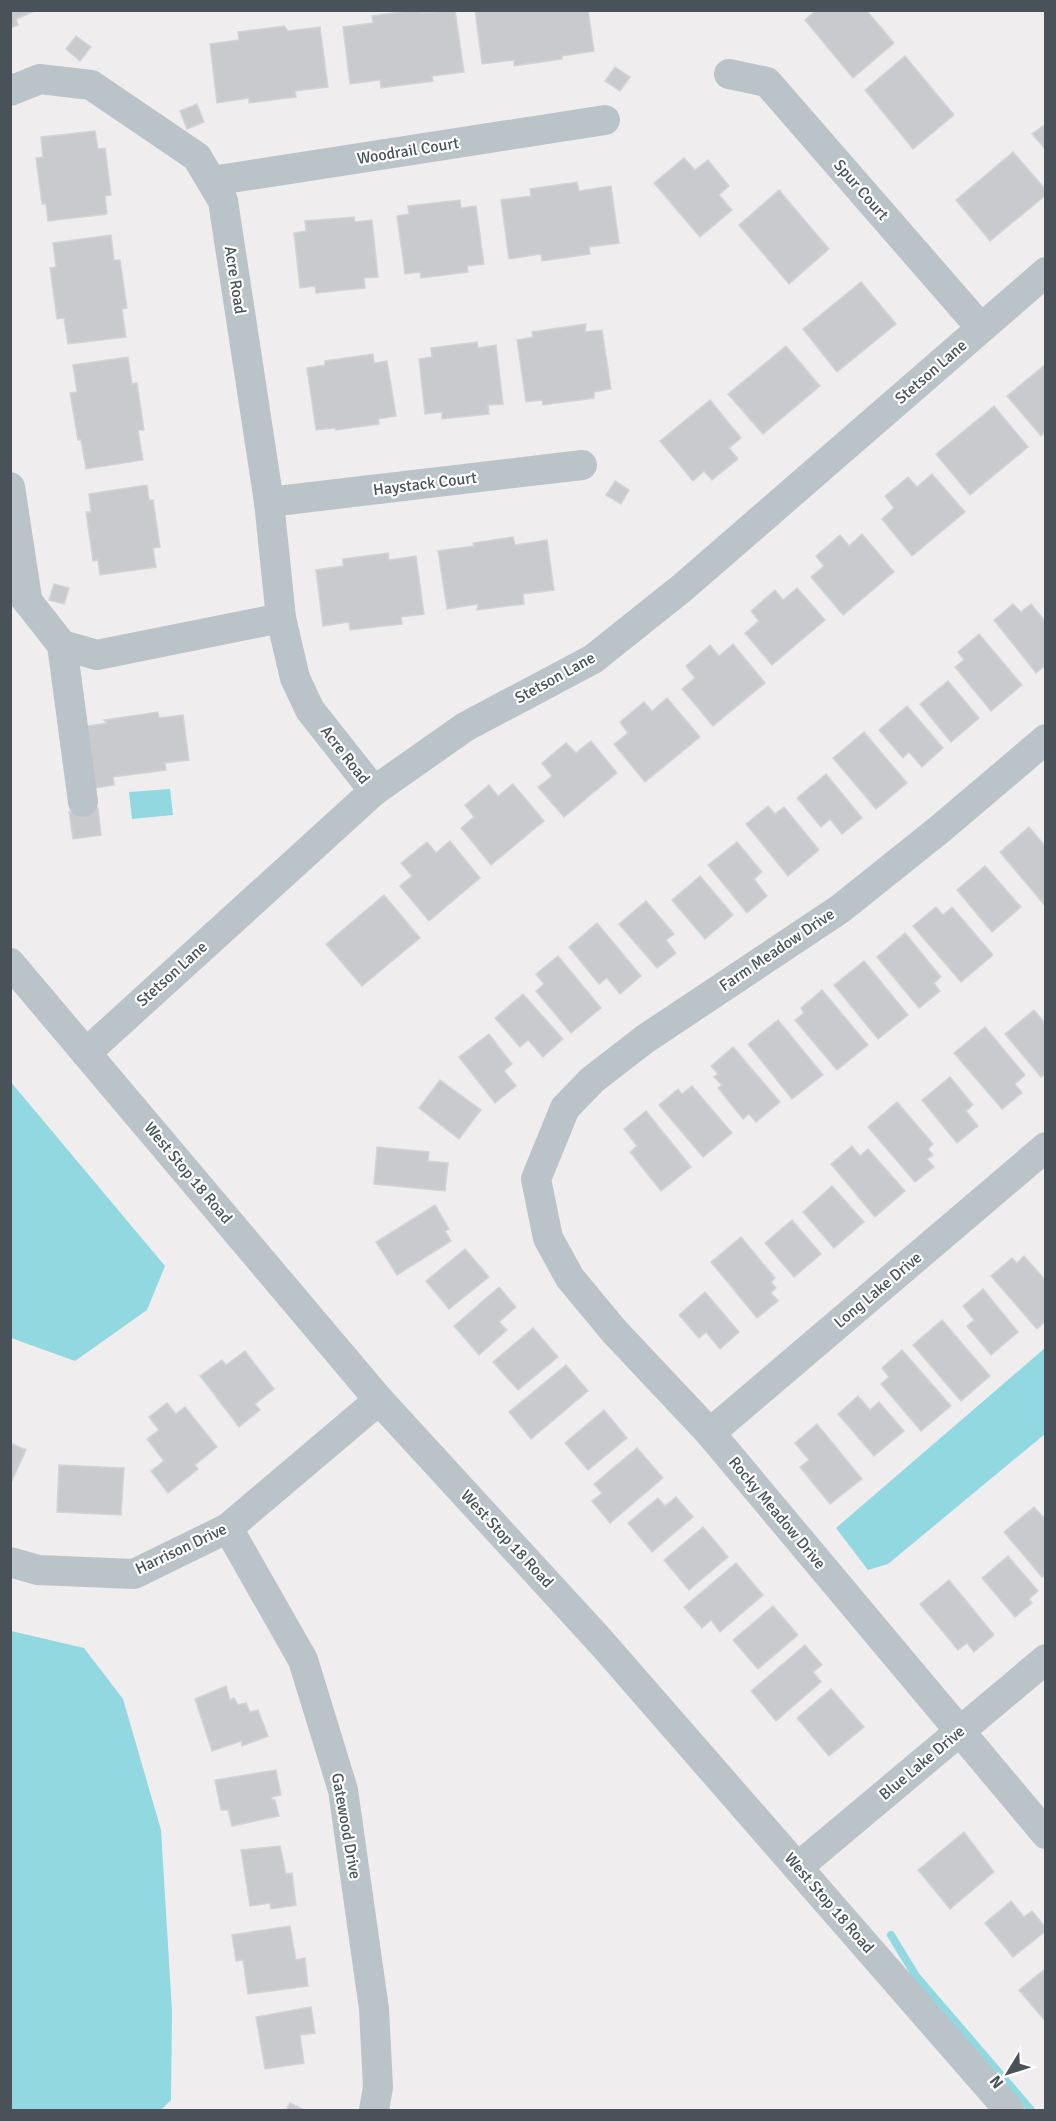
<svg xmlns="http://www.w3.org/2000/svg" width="1056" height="2121" viewBox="0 0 1056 2121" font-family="Signika,sans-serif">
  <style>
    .water { fill: #91d8e1 }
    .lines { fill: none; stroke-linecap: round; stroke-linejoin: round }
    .stream { stroke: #91d8e1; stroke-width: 8 }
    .building { fill: #c8cace; stroke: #d2d4d8; stroke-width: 1.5 }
    .minor { stroke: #bac3c8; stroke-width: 30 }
    .labels { text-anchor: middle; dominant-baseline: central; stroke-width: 4.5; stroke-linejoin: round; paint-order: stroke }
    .street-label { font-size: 16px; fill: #485258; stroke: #fff }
  </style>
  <rect width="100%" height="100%" fill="#f0edee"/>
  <!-- water -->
  <g class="water">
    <polygon points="170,789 173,815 132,819 129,792"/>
    <polygon points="10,1081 165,1266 147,1310 75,1361 11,1338"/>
    <polygon points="1045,1348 1045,1434 888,1564 868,1570 836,1528"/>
    <polygon points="11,1631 84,1648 123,1699 161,1830 172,2011 171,2100 161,2110 11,2110"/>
  </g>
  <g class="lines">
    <!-- stream -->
    <polyline class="stream" points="891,1935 916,1976 1031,2110"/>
  </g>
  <!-- building -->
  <g class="building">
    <polygon points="10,10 37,10 16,19 18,25 10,28"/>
    <polygon points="414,10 421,10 421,13 455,10 464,72 432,76 433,81 381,88 380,80 350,84 343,27 373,23 372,16"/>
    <polygon points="475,10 588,10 594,51 562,56 562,59 514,66 514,60 482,64"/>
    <polygon points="816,10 866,10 894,43 853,78 805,20"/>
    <polygon points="284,26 288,31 320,27 328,87 295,91 296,97 249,103 249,98 217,103 210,44 239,40 238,32"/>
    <polygon points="76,36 91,47 80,61 66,49"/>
    <polygon points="905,56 954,115 913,149 865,90"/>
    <polygon points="615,67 630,77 620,91 605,81"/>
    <polygon points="197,104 204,122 187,129 180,111"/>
    <polygon points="1046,124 1046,150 1032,134"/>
    <polygon points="95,131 98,149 105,148 111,195 105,196 107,214 48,221 46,204 42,204 36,158 43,157 41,137"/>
    <polygon points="1013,152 1046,190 1046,195 990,241 956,200"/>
    <polygon points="684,158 695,170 708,160 729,186 719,195 732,210 700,237 654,183"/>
    <polygon points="577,182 579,191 611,186 619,243 589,247 590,254 542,261 541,254 509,259 501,200 531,196 530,189"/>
    <polygon points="779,190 829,249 789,284 739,225"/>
    <polygon points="460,200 461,208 476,206 484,264 467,266 468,272 421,278 420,272 405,274 397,216 409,214 408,206"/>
    <polygon points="354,217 355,222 372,220 378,277 364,278 365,288 316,293 315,286 300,288 294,233 306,231 305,221"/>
    <polygon points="111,235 114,260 120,260 127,308 122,309 126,337 68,344 64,318 57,319 50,268 56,267 53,243"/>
    <polygon points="861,282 896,324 837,372 803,329"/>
    <polygon points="586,324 585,332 602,330 611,389 594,392 594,398 543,405 542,400 526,402 517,340 533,337 532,332"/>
    <polygon points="477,342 478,348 496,345 503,404 488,405 489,414 442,419 442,412 425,414 419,359 432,357 431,348"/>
    <polygon points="786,346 820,386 763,434 728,394"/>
    <polygon points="373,354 374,363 387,361 396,416 378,419 379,424 336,430 335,428 316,430 307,368 325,365 325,361"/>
    <polygon points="128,357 132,384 137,383 144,430 138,430 143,460 86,469 81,440 78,440 70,393 77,392 73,365"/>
    <polygon points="1046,364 1046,432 1041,436 1007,396"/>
    <polygon points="710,400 741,438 729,448 738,459 712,480 704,471 693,481 660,441"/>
    <polygon points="994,406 1028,447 970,495 936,454"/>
    <polygon points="932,474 965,512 912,556 882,519 894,508 885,496 908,477 917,487"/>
    <polygon points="615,481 629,490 621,504 606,495"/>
    <polygon points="147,485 149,500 153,500 160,547 153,548 156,567 100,575 98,560 93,561 86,512 91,512 89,494"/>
    <polygon points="862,534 894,572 843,615 811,577 824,566 816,556 840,535 849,546"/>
    <polygon points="513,537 515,545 547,540 554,590 523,594 524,604 477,610 478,604 447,609 438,551 474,546 473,543"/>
    <polygon points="388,553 389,560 416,556 424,614 401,617 402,624 350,630 349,622 323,626 316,570 343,566 343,559"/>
    <polygon points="54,584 69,588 64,604 49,600"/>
    <polygon points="797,588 825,620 772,665 745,633 759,621 751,611 775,590 783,600"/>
    <polygon points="1013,604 1021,612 1031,604 1046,622 1046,665 1036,673 994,620"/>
    <polygon points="979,634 1022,685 991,711 955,667 964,660 958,652"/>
    <polygon points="733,644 765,683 713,726 682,689 695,678 686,666 710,645 719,656"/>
    <polygon points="948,681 979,718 951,742 920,704"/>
    <polygon points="667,698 700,737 645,782 614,744 628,733 620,722 644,702 652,711"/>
    <polygon points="907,706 943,748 922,767 909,752 903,758 879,730"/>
    <polygon points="158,712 159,718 183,715 189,760 165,763 166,770 113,777 114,785 90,789 82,727 107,723 104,720"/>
    <polygon points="864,732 907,783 876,809 833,758"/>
    <polygon points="591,741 617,773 564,817 538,787 552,776 542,763 566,743 576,753"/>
    <polygon points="826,774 862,818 842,834 830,819 821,827 797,798"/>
    <polygon points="513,784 544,821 491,865 461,828 474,817 465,805 489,785 498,796"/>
    <polygon points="768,806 775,814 784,807 819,850 788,876 746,824"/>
    <polygon points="98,808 101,835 73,839 69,812"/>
    <polygon points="1029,827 1046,847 1046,907 1000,852"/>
    <polygon points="450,841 480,878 429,921 400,886 412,876 401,863 427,842 436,853"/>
    <polygon points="737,842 762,872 754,879 767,896 747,913 708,865"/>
    <polygon points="985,866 1021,907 992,932 957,890"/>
    <polygon points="700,876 733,915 705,939 672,900"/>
    <polygon points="384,895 420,938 362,986 326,944"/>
    <polygon points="646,901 674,934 666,940 676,953 657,968 619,924"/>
    <polygon points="936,907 943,915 952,907 993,955 961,982 913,926"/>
    <polygon points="597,923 641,976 620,994 607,978 599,984 569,947"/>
    <polygon points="905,933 941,977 934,983 940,991 919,1008 877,957"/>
    <polygon points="558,956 601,1008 571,1033 536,991 544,984 536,974"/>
    <polygon points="864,961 908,1015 878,1039 834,985"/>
    <polygon points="822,990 868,1045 837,1070 795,1020 804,1013 801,1008"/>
    <polygon points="523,994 563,1039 543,1057 528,1040 520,1047 495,1018"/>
    <polygon points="1034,1010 1046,1024 1046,1074 1041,1077 1005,1034"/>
    <polygon points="778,1020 823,1075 792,1099 748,1044"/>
    <polygon points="985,1027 1025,1075 1015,1084 1022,1093 1002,1109 954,1053"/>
    <polygon points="489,1034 512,1064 504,1071 516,1086 495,1103 459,1057"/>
    <polygon points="733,1047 780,1102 756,1122 749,1114 743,1119 718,1088 722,1085 714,1077 718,1074 711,1066"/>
    <polygon points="950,1077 973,1105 966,1111 978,1126 957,1143 922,1100"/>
    <polygon points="440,1080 481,1110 459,1139 419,1108"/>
    <polygon points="692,1086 732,1133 703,1157 659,1105 678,1089 682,1094"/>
    <polygon points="897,1102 933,1144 928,1149 933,1155 927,1159 934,1167 915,1182 868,1127"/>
    <polygon points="646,1111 691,1167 661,1191 630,1152 637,1146 624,1129"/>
    <polygon points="852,1146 860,1156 868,1149 905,1191 875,1217 831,1164"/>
    <polygon points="377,1147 429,1152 428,1161 448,1163 445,1191 374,1184"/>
    <polygon points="832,1186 864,1222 834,1248 803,1212"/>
    <polygon points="435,1205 449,1229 445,1231 451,1241 397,1275 376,1242"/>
    <polygon points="792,1220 821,1254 794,1277 765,1243"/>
    <polygon points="741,1237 775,1278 771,1282 776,1288 771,1293 778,1301 757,1318 711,1262"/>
    <polygon points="465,1249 489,1277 449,1309 426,1281"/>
    <polygon points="1024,1256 1046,1281 1046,1321 1037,1329 991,1276 1012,1258 1017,1263"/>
    <polygon points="499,1287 516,1307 499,1322 507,1330 479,1355 454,1326"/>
    <polygon points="983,1289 1018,1332 991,1355 967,1326 974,1320 963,1306"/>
    <polygon points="705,1292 739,1332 720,1349 706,1332 699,1338 679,1315"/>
    <polygon points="942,1320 990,1376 961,1401 913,1345"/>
    <polygon points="533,1328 558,1357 518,1390 493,1362"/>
    <polygon points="902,1350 951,1406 921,1431 881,1384 889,1377 882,1368"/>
    <polygon points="245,1351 274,1389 255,1404 260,1410 239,1427 200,1376 222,1360 226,1365"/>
    <polygon points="566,1365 588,1391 531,1439 509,1412"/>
    <polygon points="858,1396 870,1410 879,1402 904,1431 874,1456 838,1414"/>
    <polygon points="167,1403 176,1414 185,1407 217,1447 195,1465 198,1469 168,1493 151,1471 164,1461 147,1439 159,1430 149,1417"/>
    <polygon points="604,1410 627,1438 588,1470 565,1443"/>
    <polygon points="817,1424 862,1479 830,1504 800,1467 809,1460 795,1443"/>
    <polygon points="10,1443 26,1450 10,1485"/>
    <polygon points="637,1448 663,1478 610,1523 592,1501 602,1493 594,1484"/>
    <polygon points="59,1465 124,1468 121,1515 57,1512"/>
    <polygon points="676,1497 693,1517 652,1552 628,1523 658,1498 665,1506"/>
    <polygon points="1034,1507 1046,1520 1046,1575 1042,1577 1004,1532"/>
    <polygon points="703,1527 728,1557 689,1590 664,1560"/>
    <polygon points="1008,1556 1038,1591 1029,1599 1032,1603 1015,1617 982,1578"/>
    <polygon points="736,1563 763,1595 720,1632 711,1620 702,1628 684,1607"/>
    <polygon points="949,1580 994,1635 974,1652 967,1643 958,1650 920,1604"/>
    <polygon points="773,1606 798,1635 758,1669 733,1640"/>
    <polygon points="805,1645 822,1665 813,1672 821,1682 776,1721 751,1691"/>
    <polygon points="226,1686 230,1700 234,1698 238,1705 246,1703 250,1712 258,1710 268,1736 242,1746 241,1741 212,1751 195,1699"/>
    <polygon points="831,1689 864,1727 829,1756 797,1718"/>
    <polygon points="276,1770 281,1795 272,1797 272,1800 275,1800 279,1816 232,1826 228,1810 221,1810 215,1780"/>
    <polygon points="964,1832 994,1872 950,1909 918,1870"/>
    <polygon points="280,1846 286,1874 292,1873 296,1905 271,1909 270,1903 250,1906 241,1850"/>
    <polygon points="1011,1901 1024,1917 1032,1911 1046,1928 1046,1931 1013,1957 985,1923"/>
    <polygon points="290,1926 296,1960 305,1958 308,1986 248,1994 243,1960 236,1961 232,1935"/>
    <polygon points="1046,1968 1046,2022 1019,1990"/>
    <polygon points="311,2007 315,2033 300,2035 304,2063 265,2069 256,2017"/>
    <polygon points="290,2103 304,2110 286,2110"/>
  </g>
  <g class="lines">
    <!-- minor -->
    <g class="minor">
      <polyline points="729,74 767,82 981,328"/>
      <polyline points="10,91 40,79 91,85 197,157 223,201 269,502 281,618 295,678 310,710 374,791"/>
      <polyline points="212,181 605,120"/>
      <polyline points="10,487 27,598"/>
      <polyline points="269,502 582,465"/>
      <polyline points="10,579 62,645 97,655 281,618"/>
      <polyline points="62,645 83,802"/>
      <polyline points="1046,739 940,829 840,909 645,1039 592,1080 565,1108 536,1179 548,1238 570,1278 614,1331 710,1433 1046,1834"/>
      <polyline points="10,963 379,1400 601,1642 1009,2110"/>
      <polyline points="86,1053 374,791 465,727 593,659 682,588 1046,272"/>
      <polyline points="710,1433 1046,1147"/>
      <polyline points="228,1528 303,1660 343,1790 374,2009 378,2087 374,2110"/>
      <polyline points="10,1562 38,1570 134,1574 228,1528 379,1400"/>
      <polyline points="798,1867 1046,1659"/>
    </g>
  </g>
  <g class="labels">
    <!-- street labels -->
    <g class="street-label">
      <text transform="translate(408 151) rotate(-9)">Woodrail Court</text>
      <text transform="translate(861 190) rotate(49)">Spur Court</text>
      <text transform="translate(235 280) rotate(81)">Acre Road</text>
      <text transform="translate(931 372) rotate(-41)">Stetson Lane</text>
      <text transform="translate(425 484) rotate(-7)">Haystack Court</text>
      <text transform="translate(555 678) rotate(-29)">Stetson Lane</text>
      <text transform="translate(345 755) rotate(52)">Acre Road</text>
      <text transform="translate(777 950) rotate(-34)">Farm Meadow Drive</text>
      <text transform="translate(172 974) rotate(-42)">Stetson Lane</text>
      <text transform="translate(188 1173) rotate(50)">West Stop 18 Road</text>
      <text transform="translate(878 1290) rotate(-40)">Long Lake Drive</text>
      <text transform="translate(777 1513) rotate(50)">Rocky Meadow Drive</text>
      <text transform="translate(507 1539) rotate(47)">West Stop 18 Road</text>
      <text transform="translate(181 1549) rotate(-25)">Harrison Drive</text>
      <text transform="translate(922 1763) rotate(-40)">Blue Lake Drive</text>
      <text transform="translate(346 1826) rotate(80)">Gatewood Drive</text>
      <text transform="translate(829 1903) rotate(49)">West Stop 18 Road</text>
    </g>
  </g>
  <!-- border -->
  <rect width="1056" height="2121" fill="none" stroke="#485258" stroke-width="24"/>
  <!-- north arrow -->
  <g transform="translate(1008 2073) rotate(232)" stroke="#ffffff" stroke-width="4.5" paint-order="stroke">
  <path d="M0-4.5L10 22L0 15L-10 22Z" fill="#485258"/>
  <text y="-9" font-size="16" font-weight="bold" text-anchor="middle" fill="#485258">N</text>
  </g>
</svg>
